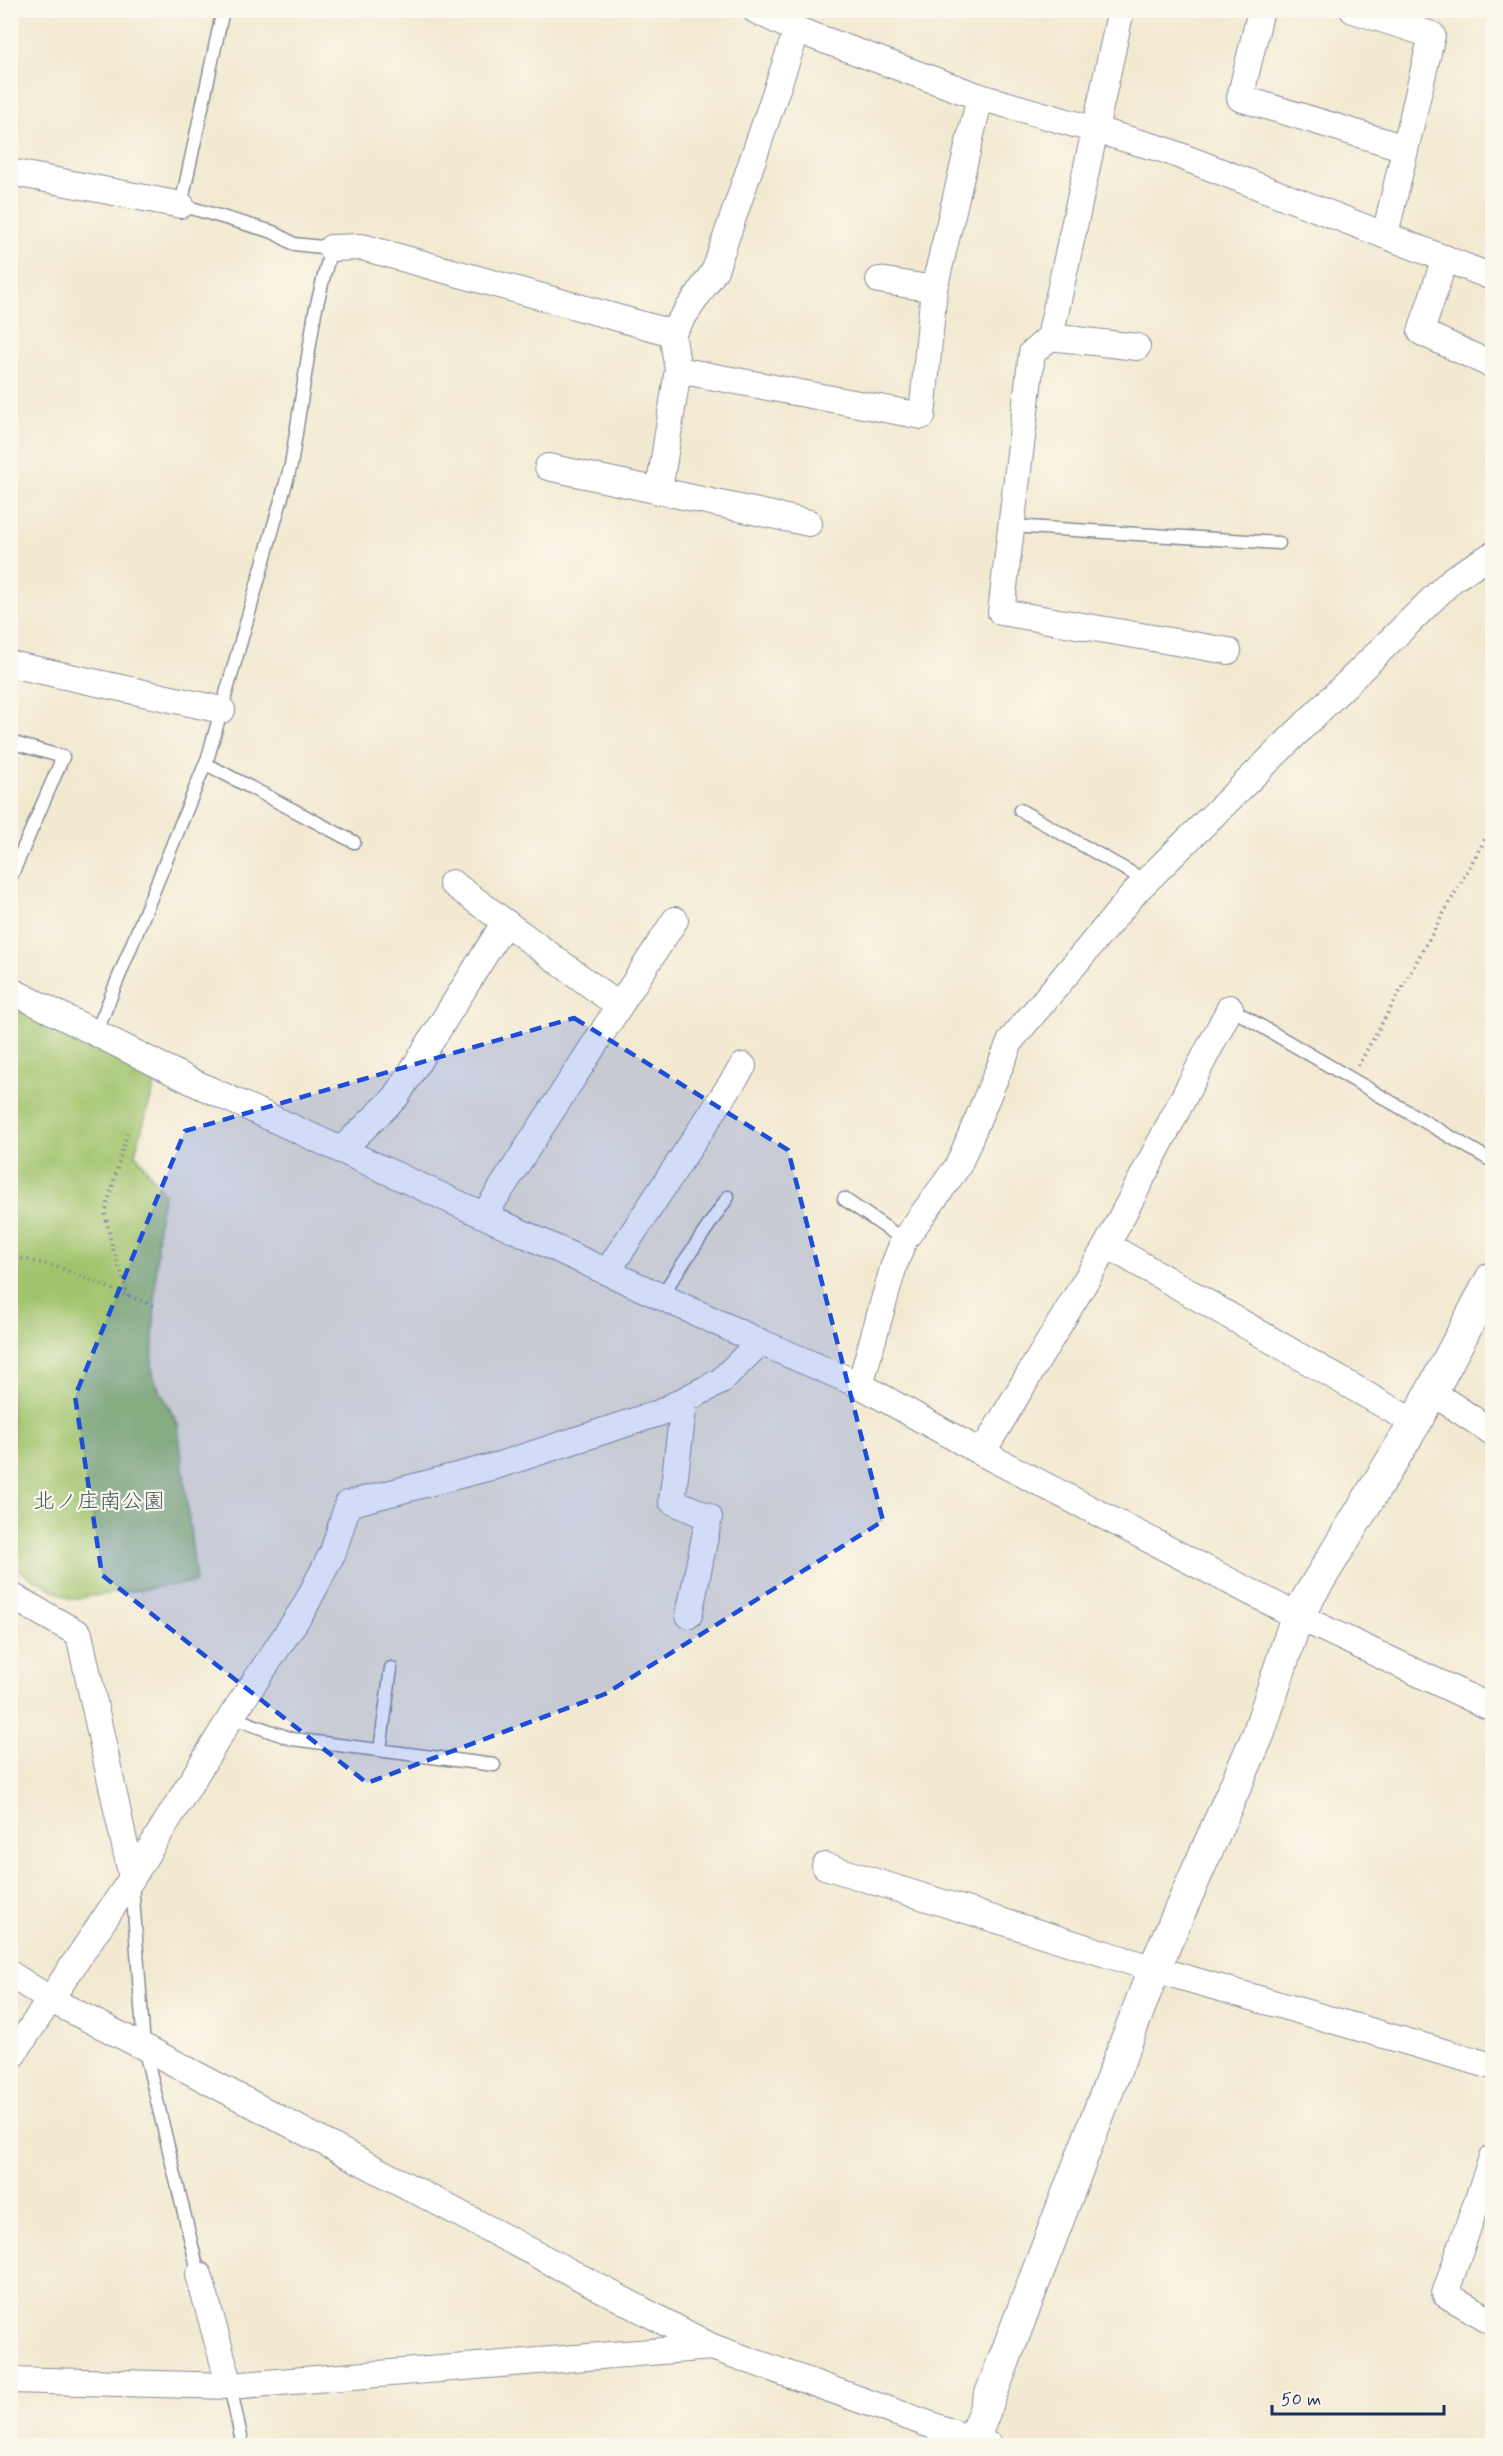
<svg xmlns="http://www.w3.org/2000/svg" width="1503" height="2456" viewBox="0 0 1503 2456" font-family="Mynerve,'Klee One',sans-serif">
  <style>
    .green { fill: #a0c36c; stroke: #5e7965; stroke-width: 1.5 }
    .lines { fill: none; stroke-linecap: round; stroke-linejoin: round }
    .service-casing { stroke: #868c97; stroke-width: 15 }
    .minor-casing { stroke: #868c97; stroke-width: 28 }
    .tertiary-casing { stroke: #868c97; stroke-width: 34 }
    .path { stroke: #868c97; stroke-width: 4; stroke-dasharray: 1.5 4.5; stroke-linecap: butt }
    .service { stroke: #fff; stroke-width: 12 }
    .minor { stroke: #fff; stroke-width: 26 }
    .tertiary { stroke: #fff; stroke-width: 32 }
    .marked { fill: #1d4ed8; fill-opacity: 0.2; stroke: #1d4ed8; stroke-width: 4.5; stroke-dasharray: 12 8; stroke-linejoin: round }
    .labels { text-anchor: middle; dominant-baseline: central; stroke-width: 4.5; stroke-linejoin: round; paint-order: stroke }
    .park-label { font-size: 22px; fill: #435b62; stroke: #fbf7ec }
  </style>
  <rect width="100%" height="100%" fill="#fbf7ec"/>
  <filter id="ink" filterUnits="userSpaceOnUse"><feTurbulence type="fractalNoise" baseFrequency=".0167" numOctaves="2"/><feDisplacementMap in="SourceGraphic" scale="12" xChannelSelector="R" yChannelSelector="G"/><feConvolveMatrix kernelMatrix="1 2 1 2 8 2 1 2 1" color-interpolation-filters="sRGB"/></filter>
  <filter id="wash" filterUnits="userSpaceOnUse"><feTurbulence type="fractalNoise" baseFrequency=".008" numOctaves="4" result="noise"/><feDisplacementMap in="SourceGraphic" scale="24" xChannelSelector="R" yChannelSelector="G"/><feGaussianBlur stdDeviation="1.35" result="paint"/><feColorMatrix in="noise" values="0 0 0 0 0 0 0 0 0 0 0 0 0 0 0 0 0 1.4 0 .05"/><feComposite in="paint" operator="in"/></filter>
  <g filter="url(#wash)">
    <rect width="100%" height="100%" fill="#f2e9d0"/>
    <!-- green -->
    <polygon class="green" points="11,1003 158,1074 135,1153 164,1194 158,1223 152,1368 154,1379 178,1425 196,1582 70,1599 11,1566"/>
  </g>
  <g filter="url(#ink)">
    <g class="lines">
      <!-- service casing -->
      <g class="service-casing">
        <g id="service">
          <polyline points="1011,526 1279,543"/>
          <polyline points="10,742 63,757 10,879"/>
          <polyline points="206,764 354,842"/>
          <polyline points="1020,810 1146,881"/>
          <polyline points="1230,1008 1492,1161"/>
          <polyline points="96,1033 208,757 291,465 315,312 331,248 294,244 273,232 181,205 223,10"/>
          <polyline points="844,1199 904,1240"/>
          <polyline points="661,1296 728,1197"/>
          <polyline points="231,1717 292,1739 494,1765"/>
          <polyline points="380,1750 391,1668"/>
          <polyline points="132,1883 144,2047 199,2275"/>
          <polyline points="230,2386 243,2446"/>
        </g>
      </g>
      <!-- minor casing -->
      <g class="minor-casing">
        <g id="minor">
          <polyline points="755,10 797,30 980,97 1165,150 1492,277"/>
          <polyline points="1121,10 1050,337 1032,353 1001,612 1228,651"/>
          <polyline points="1261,10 1240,98 1405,148"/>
          <polyline points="1353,10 1432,35 1385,235"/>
          <polyline points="10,172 181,205"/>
          <polyline points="331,248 362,247 672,333 715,270 797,30"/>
          <polyline points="1445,258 1421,332 1492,365"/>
          <polyline points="934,289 980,97"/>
          <polyline points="1050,337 1137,347"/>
          <polyline points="678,370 922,416 934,289 879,280"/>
          <polyline points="548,467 809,523"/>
          <polyline points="659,491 678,370 672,333"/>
          <polyline points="10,664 222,710"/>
          <polyline points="452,883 619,1006"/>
          <polyline points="10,990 195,1083 760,1342 860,1385 982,1453 1297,1616 1492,1708"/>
          <polyline points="341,1150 396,1097 505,922"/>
          <polyline points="484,1215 675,920"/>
          <polyline points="1107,1245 1415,1423"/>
          <polyline points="607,1272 743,1066"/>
          <polyline points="860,1385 894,1265 904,1240 958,1166 1011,1040 1137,890 1454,578 1492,555"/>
          <polyline points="1432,1392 1492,1432"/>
          <polyline points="684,1402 672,1501 709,1517 689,1615"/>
          <polyline points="982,1453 1107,1245 1230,1008"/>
          <polyline points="10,1595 79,1634 132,1878"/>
          <polyline points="825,1866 1154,1969 1492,2066"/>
          <polyline points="10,1974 49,1999 144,2047 712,2347 990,2446"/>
          <polyline points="10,2059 132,1878 231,1717 304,1608 333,1552 348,1504 499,1465 659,1413 721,1381 760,1342"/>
          <polyline points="1492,2158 1445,2294 1492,2321"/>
          <polyline points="199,2275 230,2386"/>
          <polyline points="10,2380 230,2386 712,2347"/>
        </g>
      </g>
      <!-- tertiary casing -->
      <g class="tertiary-casing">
        <polyline id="tertiary" points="971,2446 1154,1969 1258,1735 1297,1616 1415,1423 1492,1278"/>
      </g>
      <!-- path -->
      <g class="path">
        <polyline points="1358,1066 1492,827"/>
        <polyline points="127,1133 105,1213 112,1246 129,1297"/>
        <polyline points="10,1256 55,1266 154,1306"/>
      </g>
      <!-- service -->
      <use href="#service" class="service"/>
      <!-- minor -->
      <use href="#minor" class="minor"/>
      <!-- tertiary -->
      <use href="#tertiary" class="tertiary"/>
    </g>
  </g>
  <!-- marked area -->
  <path class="marked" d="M574 1018 788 1150 883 1521 605 1694 367 1783 102 1575 75 1396 185 1131Z"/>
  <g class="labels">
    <!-- park labels -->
    <g class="park-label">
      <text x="99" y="1502">北ノ庄南公園</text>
    </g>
  </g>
  <!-- margin -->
  <rect width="1503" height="2456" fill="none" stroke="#fbf7ec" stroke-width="36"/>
  <!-- scale -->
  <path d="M1272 2405v9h172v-9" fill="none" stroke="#1b2f5e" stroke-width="3"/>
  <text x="1281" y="2405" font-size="18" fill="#1b2f5e" stroke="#fbf7ec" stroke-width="4.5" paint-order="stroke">50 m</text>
</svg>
